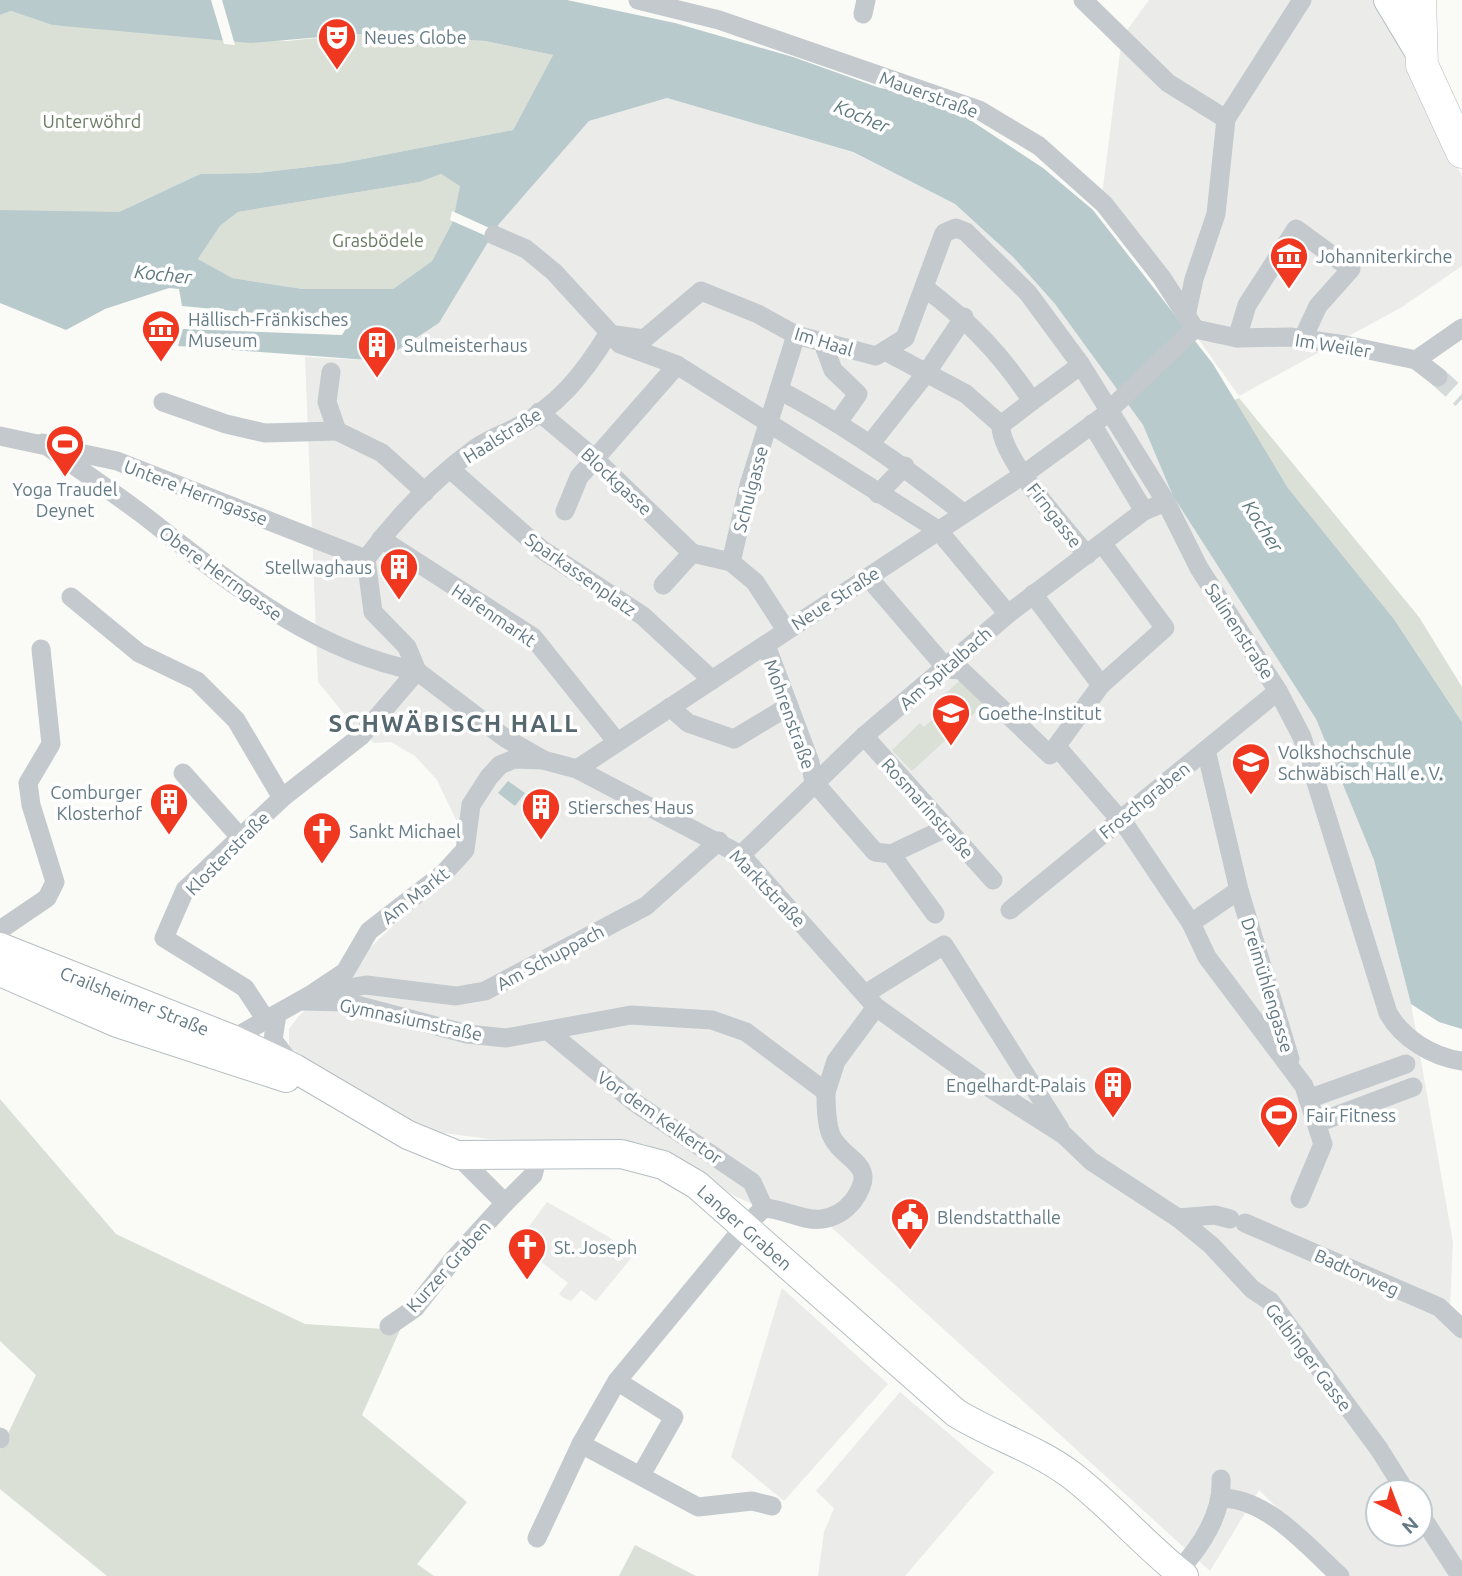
<svg xmlns="http://www.w3.org/2000/svg" width="1462" height="1576" viewBox="0 0 1462 1576" font-family="Ubuntu,sans-serif">
  <style>
    .built { fill: #ebebea; fill-rule: evenodd }
    .green { fill: #dae0d6 }
    .water { fill: #b9cacc; fill-rule: evenodd }
    .pier { fill: #fafaf7 }
    .lines { fill: none; stroke-linecap: round; stroke-linejoin: round }
    .street-tunnel { stroke: #d4dada; stroke-width: 19; stroke-dasharray: 19 10; stroke-linecap: butt }
    .secondary-casing { stroke: #b5bdc1; stroke-width: 30 }
    .primary-casing { stroke: #b6bdc0; stroke-width: 33 }
    .street { stroke: #c3c9cc; stroke-width: 19 }
    .secondary { stroke: #fff; stroke-width: 28 }
    .primary { stroke: #fff; stroke-width: 32 }
    .street-bridge { stroke: #c3c9cc; stroke-width: 19 }
    .labels { text-anchor: middle; dominant-baseline: central; stroke-width: 7; stroke-linejoin: round; paint-order: stroke }
    .poi-label { font-size: 18px; fill: #637a85; stroke: #fff; text-anchor: start }
    .street-label { font-size: 18px; fill: #637a85; stroke: #fff }
    .park-label { font-size: 18px; fill: #6a7b62; stroke: #fff }
    .water-label { font-size: 19px; font-style: italic; fill: #5e797e; stroke: #fff }
    .district-label { font-size: 24px; font-weight: bold; letter-spacing: 2px; fill: #55676f; stroke: #fff }
  </style>
  <rect width="100%" height="100%" fill="#fafaf7"/>
  <!-- built -->
  <g class="built">
    <polygon points="1149,0 1375,0 1407,29 1429,110 1462,176 1462,266 1402,307 1239,396 1101,203 1122,37"/>
    <path d="M667 98 852 152 955 204 1013 257 1055 304 1143 425 1173 496 1316 719 1374 860 1411 1004 1453 1242 1450 1306 1462 1320V1576H1346L1259 1490 1210 1571 830 1226 779 1215 736 1197 682 1162 644 1144 489 1139 436 1132 372 1102 289 1049V1029L299 1016 471 851 437 780 415 756 391 742 374 743 353 725 318 682 305 357 381 361 439 323 499 224 589 121ZM1378 1492H1420V1534H1378Z"/>
    <polygon points="547,1202 609,1237 632,1257 596,1301 581,1290 571,1301 564,1298 559,1294 568,1283 517,1243"/>
    <polygon points="782,1288 888,1384 784,1501 731,1457"/>
    <polygon points="900,1392 994,1472 905,1576 818,1576 824,1532 834,1508 816,1491"/>
  </g>
  <!-- green -->
  <g class="green">
    <polygon points="11,11 52,25 287,41 356,34 485,41 553,55 513,130 342,163 257,173 200,174 119,212 12,212 0,210 0,15"/>
    <polygon points="441,174 461,186 453,221 432,261 393,289 303,289 231,278 198,259 220,226 238,212 420,182"/>
    <polygon points="1239,398 1419,617 1462,687 1462,722 1394,619 1288,488 1234,400"/>
    <polygon points="965,676 988,701 912,771 892,750 920,723 924,727 941,712 937,708 948,698 945,694"/>
    <polygon points="0,1099 116,1234 305,1324 400,1330 362,1415 467,1502 417,1564 434,1576 107,1576 0,1489 0,1450 36,1375 0,1341"/>
    <polygon points="635,1545 696,1576 619,1576"/>
  </g>
  <!-- water -->
  <g class="water">
    <path d="M0 0H567L675 23 793 57 880 88 904 92 961 114 1043 168 1093 210 1213 364 1288 488 1394 619 1462 722V1029L1439 1022 1411 1004 1374 860 1316 719 1173 496 1143 425 1055 304 1013 257 955 204 853 152 667 98 589 121 499 224 439 323 381 361 178 346 183 329 342 335 350 322 182 306 179 289 169 288 105 309 66 330 0 303V210L119 212 200 174 257 173 342 163 513 130 553 55 485 41 356 34 251 43 52 25 11 11 0 15ZM441 174 460 186 453 221 432 261 393 289H303L232 278 198 259 220 226 238 212 420 182Z"/>
    <polygon points="508,781 525,793 515,806 498,793"/>
  </g>
  <!-- pier -->
  <g class="pier">
    <polygon points="211,0 222,0 235,45 224,44"/>
    <polygon points="452,211 496,231 493,239 450,220"/>
  </g>
  <g class="lines">
    <!-- street-tunnel -->
    <polyline class="street-tunnel" points="1438,377 1462,399"/>
    <!-- secondary casing -->
    <g class="secondary-casing">
      <g id="secondary">
        <polyline points="1388,0 1421,55"/>
        <path id="s1" d="M0 947 232 1039 294 1068 408 1135 457 1155 621 1154 663 1165 697 1185 956 1413C993 1436 1035 1448 1070 1474 1111 1505 1144 1545 1184 1576"/>
        <polyline points="0,972 117,1023 286,1078"/>
      </g>
    </g>
    <!-- primary casing -->
    <g class="primary-casing">
      <polyline id="primary" points="1420,0 1422,65 1462,152"/>
    </g>
    <!-- street -->
    <g class="street">
      <polyline points="638,0 719,20 979,110 1039,146 1104,204 1162,278 1195,329"/>
      <polyline points="1083,0 1168,83 1226,119"/>
      <polyline points="863,14 866,0"/>
      <polyline points="494,235 526,249 554,272 620,344 677,365 938,530 1008,614"/>
      <path d="M925 288C969 321 1002 355 1032 401L1081 365"/>
      <polyline points="1186,316 1194,279 1216,214 1226,119 1302,0"/>
      <polyline points="1195,329 1237,338 1290,337 1345,345 1416,360 1438,377"/>
      <polyline points="1237,338 1247,305 1296,229 1351,269 1318,306 1303,338"/>
      <polyline points="823,343 833,370 858,394 839,421"/>
      <path d="M887 352 966 394 1001 425C999 456 1066 529 1087 555"/>
      <polyline points="1416,360 1462,328"/>
      <polyline points="331,372 327,402 337,431 382,453 425,492"/>
      <path d="M779 390C846 425 904 466 963 513"/>
      <polyline points="163,402 226,424 265,433 337,431"/>
      <polyline points="539,412 595,459 692,553"/>
      <polyline points="1092,424 1144,511"/>
      <polyline points="1001,425 1032,401"/>
      <polyline points="0,436 117,461 366,559"/>
      <path d="M43 443C76 467 110 490 142 514 227 580 309 650 417 671"/>
      <polyline points="871,443 927,372 964,317"/>
      <polyline points="450,469 541,549 643,616 712,680"/>
      <polyline points="878,494 905,466"/>
      <polyline points="565,511 579,477 677,365"/>
      <polyline points="381,539 533,637 617,742"/>
      <path d="M366 559C396 518 435 478 476 448 489 439 501 435 515 428 558 407 584 373 608 334L644 339 701 291 758 314 796 335 876 356 905 338 944 233 956 228 966 232 1028 293 1081 365 1166 502 1199 568 1278 691 1302 737 1388 1013C1402 1038 1432 1057 1462 1061"/>
      <polyline points="366,559 373,612 407,647 417,671 505,738 542,759"/>
      <polyline points="731,562 749,485 796,335"/>
      <polyline points="868,577 947,669"/>
      <polyline points="663,585 692,553 731,562 755,582 786,630"/>
      <polyline points="71,597 139,653 197,681 236,720 282,798"/>
      <polyline points="766,645 810,762 814,782 875,852 891,854 946,828"/>
      <polyline points="947,669 961,670 1050,755 1101,685 1033,594"/>
      <polyline points="1101,685 1165,628 1102,543"/>
      <polyline points="670,707 688,723 734,739 789,706"/>
      <polyline points="864,736 993,880"/>
      <polyline points="1057,747 1128,829 1191,923 1207,957 1304,1086 1323,1144 1300,1199"/>
      <polyline points="1206,750 1239,890 1290,1059"/>
      <polyline points="577,769 1023,475 1101,418"/>
      <polyline points="183,773 240,837"/>
      <polyline points="891,854 935,914"/>
      <polyline points="741,855 864,736 1008,614 1144,511 1166,502"/>
      <polyline points="1010,910 1278,691"/>
      <polyline points="1191,923 1239,890"/>
      <polyline points="0,930 47,898 55,882 31,805 28,783 51,744 41,649"/>
      <polyline points="320,993 366,985 456,996 485,991 646,906 719,841"/>
      <polyline points="865,994 944,945 1060,1129"/>
      <polyline points="301,1001 345,1002 467,1034 506,1038 631,1015 712,1020 746,1032 826,1092 836,1061 876,1007"/>
      <polyline points="277,1014 273,1040 291,1064"/>
      <polyline points="266,1020 245,988 164,938 185,890 282,798 361,736 417,671"/>
      <polyline points="548,1031 634,1102 752,1182 764,1208"/>
      <polyline points="232,1039 312,994 345,972 369,931 444,873 465,850 471,805 489,777 500,765 514,759 543,760 577,769 741,855 876,1007 982,1083 1064,1135 1091,1161 1178,1218 1211,1245 1252,1289 1270,1301 1379,1449 1406,1492"/>
      <polyline points="1308,1099 1406,1064"/>
      <polyline points="1317,1123 1413,1087"/>
      <polyline points="505,1203 533,1175 538,1156"/>
      <polyline points="764,1208 744,1227 617,1381 581,1444 698,1507 752,1501 772,1506"/>
      <path d="M764 1208C784 1209 805 1222 822 1219 836 1217 845 1211 853 1201 881 1163 843 1162 831 1135 826 1122 826 1105 826 1092"/>
      <polyline points="1178,1218 1215,1215 1230,1219"/>
      <polyline points="1245,1223 1439,1307 1462,1329"/>
      <polyline points="389,1326 415,1308 452,1261 505,1203 457,1155"/>
      <polyline points="617,1381 674,1417 641,1475"/>
      <polyline points="0,1437 0,1439"/>
      <path d="M1222 1498C1268 1499 1307 1546 1340 1576"/>
      <polyline points="1420,1514 1460,1576"/>
      <polyline points="537,1538 581,1444"/>
      <path d="M1178 1571C1201 1547 1223 1513 1221 1479"/>
    </g>
    <!-- secondary -->
    <use href="#secondary" class="secondary"/>
    <!-- primary -->
    <use href="#primary" class="primary"/>
    <!-- street-bridge -->
    <polyline class="street-bridge" points="1101,418 1191,332"/>
  </g>
  <!-- icons -->
  <defs>
    <g id="theatre-pin" transform="scale(2.0125)"><path d="M0 17L-7.5 6A9.5 9.5 0 1 1 7.5 6Z" fill="#f03821" stroke="#fff"/><path d="M-5-5.5Q0-4 5-5.5V0Q5 5 0 6Q-5 5-5 0ZM-3.3-2.5H-1v1.5H-3.3ZM1-2.5H3.3v1.5H1ZM-2.8 1Q0 5.5 2.8 1Z" fill="#fff"/></g>
    <g id="museum-pin" transform="scale(2.0125)"><path d="M0 17L-7.5 6A9.5 9.5 0 1 1 7.5 6Z" fill="#f03821" stroke="#fff"/><path d="M0-6L6-3V-2H-6V-3ZM-5-1h2V3h-2ZM-1-1h2V3h-2ZM3-1h2V3H3ZM-6 4H6V6H-6Z" fill="#fff"/></g>
    <g id="building-pin" transform="scale(2.0125)"><path d="M0 17L-7.5 6A9.5 9.5 0 1 1 7.5 6Z" fill="#f03821" stroke="#fff"/><path d="M-4-6H4V6H1V3H-1V6H-4ZM-2.5-4.3h1.7v1.8h-1.7ZM.8-4.3h1.7v1.8H.8ZM-2.5-1h1.7V.8h-1.7ZM.8-1h1.7V.8H.8Z" fill="#fff"/></g>
    <g id="stadium-pin" transform="scale(2.0125)"><path d="M0 17L-7.5 6A9.5 9.5 0 1 1 7.5 6Z" fill="#f03821" stroke="#fff"/><path d="M0-5a6.5 5 0 1 0 0 10a6.5 5 0 1 0 0-10ZM-3.5-1.8h7v3.6h-7Z" fill="#fff"/></g>
    <g id="university-pin" transform="scale(2.0125)"><path d="M0 17L-7.5 6A9.5 9.5 0 1 1 7.5 6Z" fill="#f03821" stroke="#fff"/><path d="M0-5L7-2L0 1L-7-2ZM-4 1L0 2.5L4 1V4Q0 6-4 4Z" fill="#fff"/></g>
    <g id="church-pin" transform="scale(2.0125)"><path d="M0 17L-7.5 6A9.5 9.5 0 1 1 7.5 6Z" fill="#f03821" stroke="#fff"/><path d="M-1.2-6h2.4v3.5h3.3v2.4h-3.3V6h-2.4V-.1h-3.3v-2.4h3.3Z" fill="#fff"/></g>
    <g id="civic-pin" transform="scale(2.0125)"><path d="M0 17L-7.5 6A9.5 9.5 0 1 1 7.5 6Z" fill="#f03821" stroke="#fff"/><path d="M-.6-6.5H3V-4.5H.6V-3L4-1V1h2V6H-6V1h2V-1L-.6-3ZM-1.2 2.5V6h2.4V2.5Z" fill="#fff"/></g>
  </defs>
  <g fill-rule="evenodd">
    <use href="#theatre-pin" x="337" y="37"/>
    <use href="#museum-pin" x="1289" y="256"/>
    <use href="#museum-pin" x="161" y="329"/>
    <use href="#building-pin" x="377" y="345"/>
    <use href="#stadium-pin" x="65" y="444"/>
    <use href="#building-pin" x="399" y="567"/>
    <use href="#university-pin" x="951" y="713"/>
    <use href="#university-pin" x="1251" y="762"/>
    <use href="#building-pin" x="169" y="802"/>
    <use href="#building-pin" x="541" y="807"/>
    <use href="#church-pin" x="322" y="831"/>
    <use href="#building-pin" x="1113" y="1085"/>
    <use href="#stadium-pin" x="1279" y="1115"/>
    <use href="#civic-pin" x="910" y="1217"/>
    <use href="#church-pin" x="527" y="1247"/>
  </g>
  <g class="labels">
    <!-- poi labels -->
    <g class="poi-label">
      <text x="364" y="37">Neues Globe</text>
      <text x="1316" y="256">Johanniterkirche</text>
      <text x="188" y="319">Hällisch-Fränkisches<tspan x="188" dy="21">Museum</tspan></text>
      <text x="404" y="345">Sulmeisterhaus</text>
      <text x="65" y="489" text-anchor="middle">Yoga Traudel<tspan x="65" dy="21">Deynet</tspan></text>
      <text x="372" y="567" text-anchor="end">Stellwaghaus</text>
      <text x="978" y="713">Goethe-Institut</text>
      <text x="1278" y="752">Volkshochschule<tspan x="1278" dy="21">Schwäbisch Hall e. V.</tspan></text>
      <text x="142" y="792" text-anchor="end">Comburger<tspan x="142" dy="21">Klosterhof</tspan></text>
      <text x="568" y="807">Stiersches Haus</text>
      <text x="349" y="831">Sankt Michael</text>
      <text x="1086" y="1085" text-anchor="end">Engelhardt-Palais</text>
      <text x="1306" y="1115">Fair Fitness</text>
      <text x="937" y="1217">Blendstatthalle</text>
      <text x="554" y="1247">St. Joseph</text>
    </g>
    <!-- street labels -->
    <g class="street-label">
      <text transform="translate(929 94) rotate(20)">Mauerstraße</text>
      <text transform="translate(824 341) rotate(17)">Im Haal</text>
      <text transform="translate(1333 345) rotate(9)">Im Weiler</text>
      <text transform="translate(502 435) rotate(-32)">Haalstraße</text>
      <text transform="translate(617 481) rotate(43)">Blockgasse</text>
      <text transform="translate(750 489) rotate(-75)">Schulgasse</text>
      <text transform="translate(196 492) rotate(21)">Untere Herrngasse</text>
      <text transform="translate(1055 515) rotate(52)">Firngasse</text>
      <text transform="translate(221 573) rotate(36)">Obere Herrngasse</text>
      <text transform="translate(581 574) rotate(35)">Sparkassenplatz</text>
      <text transform="translate(835 598) rotate(-33)">Neue Straße</text>
      <text transform="translate(494 615) rotate(34)">Hafenmarkt</text>
      <text transform="translate(1240 631) rotate(57)">Salinenstraße</text>
      <text transform="translate(945 668) rotate(-41)">Am Spitalbach</text>
      <text transform="translate(790 714) rotate(70)">Mohrenstraße</text>
      <text transform="translate(1144 800) rotate(-39)">Froschgraben</text>
      <text transform="translate(928 808) rotate(48)">Rosmarinstraße</text>
      <text transform="translate(227 853) rotate(-45)">Klosterstraße</text>
      <text transform="translate(768 888) rotate(46)">Marktstraße</text>
      <text transform="translate(415 895) rotate(-38)">Am Markt</text>
      <text transform="translate(550 957) rotate(-28)">Am Schuppach</text>
      <text transform="translate(1268 985) rotate(73)">Dreimühlengasse</text>
      <text stroke="none"><textPath href="#s1" startOffset="145">Crailsheimer Straße</textPath></text>
      <text transform="translate(411 1019) rotate(12)">Gymnasiumstraße</text>
      <text transform="translate(660 1117) rotate(35)">Vor dem Kelkertor</text>
      <text stroke="none"><textPath href="#s1" startOffset="814">Langer Graben</textPath></text>
      <text transform="translate(448 1266) rotate(-48)">Kurzer Graben</text>
      <text transform="translate(1357 1272) rotate(24)">Badtorweg</text>
      <text transform="translate(1309 1357) rotate(53)">Gelbinger Gasse</text>
    </g>
    <!-- park labels -->
    <g class="park-label">
      <text x="92" y="121">Unterwöhrd</text>
      <text x="378" y="240">Grasbödele</text>
    </g>
    <!-- water labels -->
    <g class="water-label">
      <text transform="translate(862 116) rotate(23)">Kocher</text>
      <text transform="translate(163 274) rotate(6)">Kocher</text>
      <text transform="translate(1263 526) rotate(57)">Kocher</text>
    </g>
    <!-- district labels -->
    <g class="district-label">
      <text x="454" y="723">SCHWÄBISCH HALL</text>
    </g>
  </g>
  <!-- north arrow -->
  <g transform="translate(1399 1513) rotate(138)"><circle r="33" fill="#ffffff" stroke="#c1cace" stroke-width="2"/>
  <path d="M0-5L12 26L0 18L-12 26Z" fill="#f03821"/>
  <text y="-10" font-size="19" font-weight="bold" text-anchor="middle" fill="#637a85">N</text>
  </g>
</svg>
